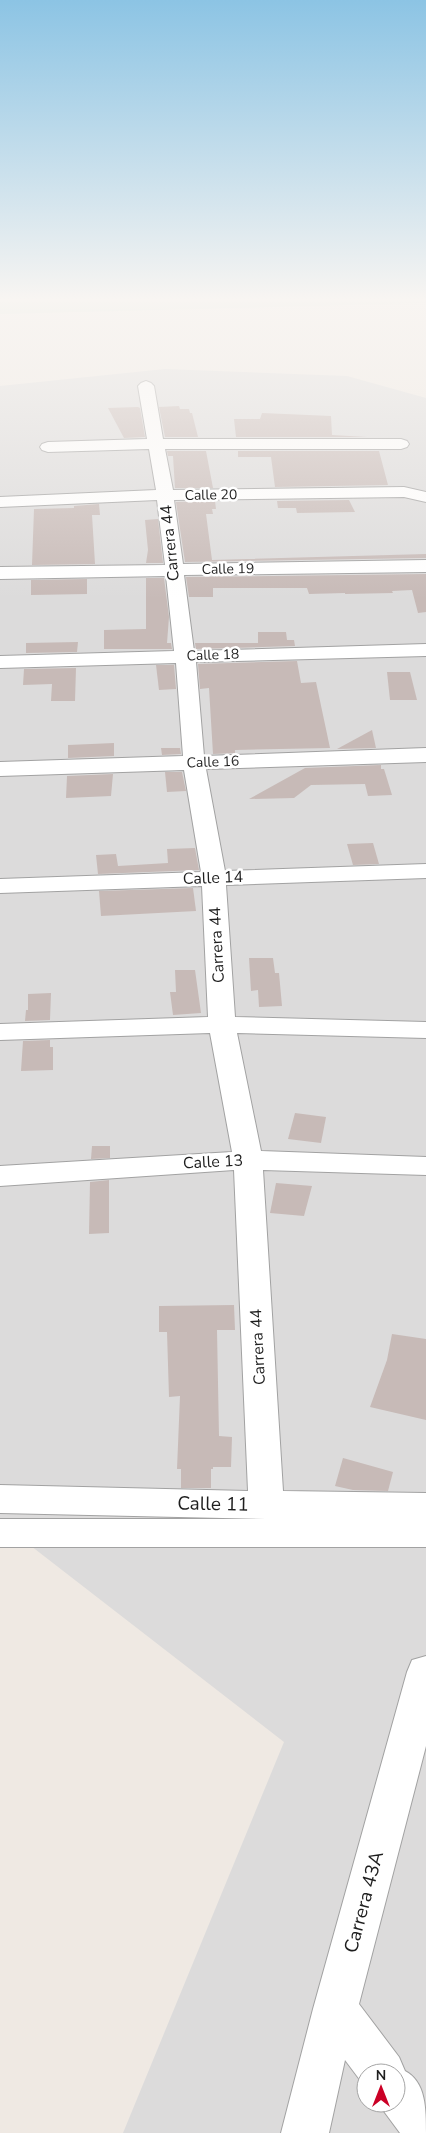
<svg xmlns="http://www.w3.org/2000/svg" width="426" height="2133" viewBox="0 0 426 2133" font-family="'Nunito Sans',sans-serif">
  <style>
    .residential { fill: #dcdbdb; fill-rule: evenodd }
    .wetland { fill: #c0ddca }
    .building { fill: #c7bab7 }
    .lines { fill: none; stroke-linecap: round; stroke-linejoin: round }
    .minor-casing { stroke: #a2a2a2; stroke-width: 2 }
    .minor { fill: #fff; fill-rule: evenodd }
    .labels { text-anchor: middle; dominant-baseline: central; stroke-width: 5; stroke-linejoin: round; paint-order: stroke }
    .far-street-label { font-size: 14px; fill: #1e1e1e; stroke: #fff }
    .street-label { font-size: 16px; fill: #1e1e1e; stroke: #fff }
    .near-street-label { font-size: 19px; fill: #1e1e1e; stroke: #fff }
  </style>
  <rect width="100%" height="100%" fill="#efe9e3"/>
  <!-- residential -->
  <path class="residential" d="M165 369 347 376 426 398V2133H123L284 1742 0 1522V386ZM366 2073H396V2103H366Z"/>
  <!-- wetland -->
  <polygon class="wetland" points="0,301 426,301 426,303 0,314"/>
  <!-- building -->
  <g class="building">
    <polygon points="179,406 180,409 189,409 190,413 192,413 198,437 165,437 159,407"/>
    <polygon points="138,407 140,408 145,437 124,438 108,408"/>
    <polygon points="262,413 331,416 332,435 367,437 236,437 234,419 260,419"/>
    <polygon points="167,451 206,451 213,488 175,488 173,456 168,456"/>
    <polygon points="238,451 379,451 388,485 275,487 271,457 238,457"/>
    <polygon points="349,500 355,512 297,513 296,508 278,508 277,501"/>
    <polygon points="215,501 216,509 212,509 213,514 206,514 212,560 426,554 426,558 185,562 176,502"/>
    <polygon points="99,504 100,515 92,515 95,564 32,565 34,509 74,508 74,506"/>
    <polygon points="158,519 163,563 146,563 148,550 145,520"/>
    <polygon points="426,574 426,612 418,613 412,590 392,591 393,593 345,594 345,593 309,594 307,588 213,588 213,597 189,597 186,577"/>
    <polygon points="146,578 164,578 169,617 167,643 171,643 172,649 104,649 104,630 146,629"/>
    <polygon points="87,579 87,594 31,595 31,580"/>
    <polygon points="258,632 286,632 287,640 294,640 295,646 196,649 195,643 258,643"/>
    <polygon points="78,642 77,652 26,653 26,643"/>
    <polygon points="297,661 301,683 316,682 330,748 235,750 235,753 213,754 209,688 200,689 198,664"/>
    <polygon points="156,665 174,665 176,689 159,690"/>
    <polygon points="76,668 75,701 51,701 52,684 23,685 24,669"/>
    <polygon points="387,672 410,672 417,700 390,700"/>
    <polygon points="372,730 376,748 337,749"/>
    <polygon points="114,743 114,756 68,758 68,745"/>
    <polygon points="161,748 180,748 181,754 162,755"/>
    <polygon points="381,765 381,769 384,769 392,795 368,796 365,784 311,785 294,798 249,799 305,768"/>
    <polygon points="165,772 182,772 186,791 167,792"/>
    <polygon points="113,774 111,796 66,798 67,776"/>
    <polygon points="373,843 379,864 353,865 347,844"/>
    <polygon points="195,848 199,870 98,874 96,855 116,854 118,866 168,863 167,849"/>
    <polygon points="193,888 196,911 101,916 99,891"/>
    <polygon points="249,958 273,958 275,973 279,973 282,1006 259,1007 258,990 251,991"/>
    <polygon points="175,970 195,970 201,1013 173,1015 170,992 176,992"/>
    <polygon points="51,993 50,1020 25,1021 26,1010 28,1010 28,994"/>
    <polygon points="50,1040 50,1047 53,1047 53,1070 21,1071 23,1041"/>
    <polygon points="295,1113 326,1117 321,1143 288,1139"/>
    <polygon points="92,1146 110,1146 110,1158 91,1159"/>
    <polygon points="109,1180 109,1233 89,1234 90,1182"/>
    <polygon points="276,1183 312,1186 304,1216 270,1213"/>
    <polygon points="234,1305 235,1330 217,1330 219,1436 232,1437 231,1467 213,1467 213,1469 211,1469 211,1488 181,1488 181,1469 177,1469 180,1396 169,1397 167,1332 159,1332 159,1306"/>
    <polygon points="392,1334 426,1339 426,1420 370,1407 387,1360"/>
    <polygon points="343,1458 393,1472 388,1491 353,1490 335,1486"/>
  </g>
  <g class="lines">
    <!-- minor casing -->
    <g class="minor-casing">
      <g id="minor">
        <polygon points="146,381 151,383 154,386 163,439 401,439 407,441 409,444 407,447 401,449 165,449 173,490 404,487 426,492 426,502 404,497 174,500 183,564 426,560 426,572 184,575 194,651 426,644 426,656 196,662 204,756 426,748 426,762 206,769 225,871 426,864 426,878 226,885 235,1017 426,1022 426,1038 237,1033 261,1151 426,1157 426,1175 263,1170 283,1491 426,1493 426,1547 0,1547 0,1519 266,1519 0,1513 0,1485 248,1491 234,1170 0,1186 0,1166 232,1152 210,1033 0,1040 0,1024 208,1017 202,886 0,893 0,879 201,872 184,770 0,776 0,762 183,756 176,663 0,668 0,656 174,651 166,576 0,579 0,567 165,565 157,500 0,507 0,497 156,490 149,449 48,452 42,450 40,447 42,444 48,442 147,439 138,386 141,383"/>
        <path d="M426 1656V1746L359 2004 399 2057 405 2071C426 2082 426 2109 426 2133H400L380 2106 378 2103H396V2073H366V2088L345 2060 329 2133H281L313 2009 407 1672 412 1660Z"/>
      </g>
    </g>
    <!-- minor -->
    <use href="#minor" class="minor"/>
  </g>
  <!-- sky -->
  <linearGradient id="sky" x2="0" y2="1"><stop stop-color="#8cc4e4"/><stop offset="0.5" stop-color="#f8f5f2"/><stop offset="1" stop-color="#f8f5f2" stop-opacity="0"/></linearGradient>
  <rect width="426" height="599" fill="url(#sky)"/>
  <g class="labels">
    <!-- far-street labels -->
    <g class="far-street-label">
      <text transform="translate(211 495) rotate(-1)">Calle 20</text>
      <text transform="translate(228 569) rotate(-1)">Calle 19</text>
      <text transform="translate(213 655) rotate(-2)">Calle 18</text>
      <text transform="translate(213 762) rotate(-2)">Calle 16</text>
    </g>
    <!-- street labels -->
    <g class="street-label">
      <text transform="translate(170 543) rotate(-96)">Carrera 44</text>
      <text transform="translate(213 878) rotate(-2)">Calle 14</text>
      <text transform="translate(217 945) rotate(-93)">Carrera 44</text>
      <text transform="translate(213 1162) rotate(-3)">Calle 13</text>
      <text transform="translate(258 1347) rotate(-93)">Carrera 44</text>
    </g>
    <!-- near-street labels -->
    <g class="near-street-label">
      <text transform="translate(213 1504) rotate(1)">Calle 11</text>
      <text transform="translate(364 1902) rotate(-75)">Carrera 43A</text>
    </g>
  </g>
  <!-- north arrow -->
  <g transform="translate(381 2088)"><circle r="24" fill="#ffffff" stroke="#a5a5a5"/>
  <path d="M0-4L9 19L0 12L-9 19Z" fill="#cb0026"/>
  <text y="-8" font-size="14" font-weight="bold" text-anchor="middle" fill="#1e1e1e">N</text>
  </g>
</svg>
